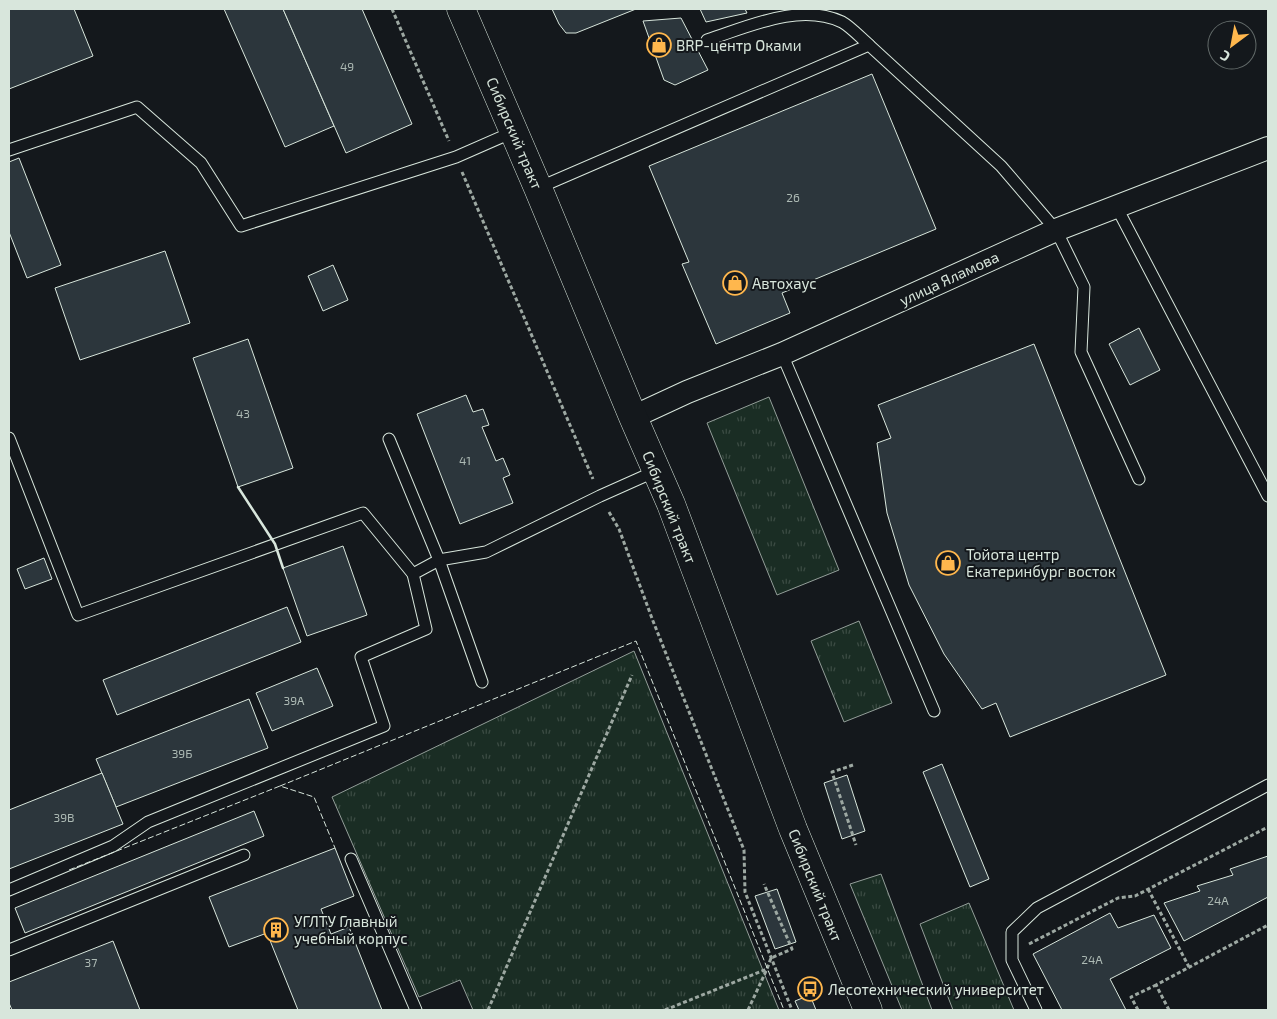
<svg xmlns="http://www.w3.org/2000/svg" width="1277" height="1019" viewBox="0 0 1277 1019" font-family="'Exo 2',sans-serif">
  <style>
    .grass { fill: url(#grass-tufts); stroke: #939e99 }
    .building { fill: #2c363c; stroke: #d8e6dc }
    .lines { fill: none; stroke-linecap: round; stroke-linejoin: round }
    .lane-casing { stroke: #d8e6dc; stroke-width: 13 }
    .street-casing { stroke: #d8e6dc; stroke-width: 24 }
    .secondary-casing { stroke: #d8e6dc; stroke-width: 29 }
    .path { stroke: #9da8a2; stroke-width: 3; stroke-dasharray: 4 2.5; stroke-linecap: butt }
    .lane { stroke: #14181c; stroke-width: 11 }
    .street { stroke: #14181c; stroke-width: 22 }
    .secondary { stroke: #14181c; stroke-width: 28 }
    .fence { stroke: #d8e6dc; stroke-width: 1; stroke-dasharray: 6 2.5; stroke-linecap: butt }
    .wall { stroke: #d8e6dc; stroke-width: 2.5 }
    .labels { text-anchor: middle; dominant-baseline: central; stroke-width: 4; stroke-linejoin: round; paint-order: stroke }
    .number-label { font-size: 12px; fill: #adbab4 }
    .poi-label { font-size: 15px; fill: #d8e6dc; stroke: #14181c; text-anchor: start }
    .street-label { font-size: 15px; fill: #d8e6dc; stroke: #14181c }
  </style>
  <defs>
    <pattern id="grass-tufts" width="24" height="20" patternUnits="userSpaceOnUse" patternTransform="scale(1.25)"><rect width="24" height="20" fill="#1a2d24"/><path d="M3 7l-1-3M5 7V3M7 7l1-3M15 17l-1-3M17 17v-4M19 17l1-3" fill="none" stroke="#3b4b43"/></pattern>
  </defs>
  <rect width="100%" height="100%" fill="#14181c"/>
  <!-- grass -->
  <g class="grass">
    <polygon points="769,397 839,570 777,595 707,423"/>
    <polygon points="859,621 892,703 844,722 811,641"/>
    <polygon points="634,651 779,1010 473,1010 460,980 419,997 332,797"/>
    <polygon points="881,874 932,1010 902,1010 850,884"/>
    <polygon points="969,903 1014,1010 953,1010 920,924"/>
  </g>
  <!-- building -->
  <g class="building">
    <polygon points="9,9 74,9 93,56 9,89"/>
    <polygon points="224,9 283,9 334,126 285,147"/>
    <polygon points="283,9 362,9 412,124 346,153"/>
    <polygon points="552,9 636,9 576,33 566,33 559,24"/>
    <polygon points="700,9 745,9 747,13 706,22"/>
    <polygon points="681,18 708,70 675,85 664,80 643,21"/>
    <polygon points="872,74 936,229 782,293 790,313 716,344 682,264 689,262 649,166"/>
    <polygon points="19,158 61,265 27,278 9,232 9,162"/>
    <polygon points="165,251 190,323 80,360 55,288"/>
    <polygon points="333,265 348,300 323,311 308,276"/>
    <polygon points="1139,328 1160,370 1130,385 1109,344"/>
    <polygon points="248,339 293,468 238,487 193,358"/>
    <polygon points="1034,344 1166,675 1010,737 996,703 982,709 944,654 909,585 887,513 877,443 891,438 878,405"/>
    <polygon points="466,395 473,412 483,409 489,425 482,427 496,461 503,458 510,475 503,478 513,503 460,524 417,414"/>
    <polygon points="343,546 367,615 307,636 283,568"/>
    <polygon points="44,558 52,579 25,589 17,569"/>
    <polygon points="287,607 301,642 117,715 103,680"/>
    <polygon points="317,668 333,706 272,731 256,693"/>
    <polygon points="249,699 268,748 116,807 96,759"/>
    <polygon points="942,764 989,879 970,887 923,772"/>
    <polygon points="102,773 123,824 9,869 9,810"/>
    <polygon points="847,775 865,831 842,839 824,783"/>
    <polygon points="254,811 264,836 25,933 15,908"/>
    <polygon points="335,848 354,896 321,909 331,934 349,927 382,1010 298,1010 267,933 229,947 209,897"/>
    <polygon points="1268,856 1268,897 1184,941 1164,903 1200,891 1197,886 1233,875 1230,869"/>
    <polygon points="777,889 796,942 775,949 755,896"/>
    <polygon points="1110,913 1118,928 1154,915 1171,948 1110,979 1126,1010 1062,1010 1033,954"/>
    <polygon points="113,941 140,1010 12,1010 9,1003 9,982"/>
    <polygon points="810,995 816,1010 799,1010 795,1001"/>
  </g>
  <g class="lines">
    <!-- lane casing -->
    <g class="lane-casing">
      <g id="lane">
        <path d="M707 40C748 27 799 2 842 22 851 27 861 38 869 45"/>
        <polyline points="9,150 137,107 201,163 241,226 456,157 513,132"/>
        <polyline points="538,188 869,45 1001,166 1056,230 1084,287 1081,352 1139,479"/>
        <polyline points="1116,206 1268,496"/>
        <polyline points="782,354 934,711"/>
        <polyline points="9,438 78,615 363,513 413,574"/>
        <polyline points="389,439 439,560 482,682"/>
        <polyline points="351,859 416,1010"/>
        <polyline points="9,890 113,846 148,822 384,726 361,657 426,629 413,574 439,560 486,552 600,496 656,471"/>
        <polyline points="9,950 244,855"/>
        <polyline points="1036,1010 1012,960 1012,932 1037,908 1268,785"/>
      </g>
    </g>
    <!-- street casing -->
    <g class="street-casing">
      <polyline id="street" points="633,417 687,392 782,354 1056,230 1268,148"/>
    </g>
    <!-- secondary casing -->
    <g class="secondary-casing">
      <polyline id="secondary" points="461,9 538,188 633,417 671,504 793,829 868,1010"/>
    </g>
    <!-- path -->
    <g class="path">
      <polyline points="392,9 449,141"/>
      <polyline points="462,172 593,479"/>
      <polyline points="609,512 619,529 653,621 744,850 745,892 792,1010"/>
      <polyline points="853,765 832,772 856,845"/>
      <polyline points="1148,889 1189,967"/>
      <polyline points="1029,944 1118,898 1135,896 1268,827"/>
      <polyline points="488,1010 632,675"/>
      <polyline points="665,1010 767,969 771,958 792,949 764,884"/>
      <polyline points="748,1010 767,969"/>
      <polyline points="1138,1010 1131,997 1156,985"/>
      <polyline points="1169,1010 1156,985 1268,925"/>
    </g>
    <!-- lane -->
    <use href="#lane" class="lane"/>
    <!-- street -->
    <use href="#street" class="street"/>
    <!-- secondary -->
    <use href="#secondary" class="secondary"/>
    <!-- fence -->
    <g class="fence">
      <polyline points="280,786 636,641 784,1010"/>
      <polyline points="69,870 280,786 314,797 335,848"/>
    </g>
    <!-- wall -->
    <polyline class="wall" points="238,487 275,544 283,568"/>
  </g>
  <!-- icons -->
  <defs>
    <g id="shop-ring" transform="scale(1.25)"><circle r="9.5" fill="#14181c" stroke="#ffb74d" stroke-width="1.5"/><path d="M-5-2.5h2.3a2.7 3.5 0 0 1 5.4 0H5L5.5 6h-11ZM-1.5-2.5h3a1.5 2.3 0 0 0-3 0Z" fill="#ffb74d"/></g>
    <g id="building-ring" transform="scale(1.25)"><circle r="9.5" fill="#14181c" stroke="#ffb74d" stroke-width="1.5"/><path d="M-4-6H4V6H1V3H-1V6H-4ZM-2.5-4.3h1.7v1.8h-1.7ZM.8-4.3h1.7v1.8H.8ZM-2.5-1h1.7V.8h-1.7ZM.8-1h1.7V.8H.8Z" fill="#ffb74d"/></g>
    <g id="bus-ring" transform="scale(1.25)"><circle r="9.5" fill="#14181c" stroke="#ffb74d" stroke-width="1.5"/><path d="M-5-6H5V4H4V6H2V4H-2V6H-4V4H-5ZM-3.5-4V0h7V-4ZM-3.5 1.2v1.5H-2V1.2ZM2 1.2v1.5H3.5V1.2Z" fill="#ffb74d"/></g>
  </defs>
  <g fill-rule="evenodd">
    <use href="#shop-ring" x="659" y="45"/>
    <use href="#shop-ring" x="735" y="283"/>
    <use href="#shop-ring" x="948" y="563"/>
    <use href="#building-ring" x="276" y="930"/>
    <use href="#bus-ring" x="810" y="989"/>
  </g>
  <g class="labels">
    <!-- number labels -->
    <g class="number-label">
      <text x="347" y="66">49</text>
      <text x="793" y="197">26</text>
      <text x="243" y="413">43</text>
      <text x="465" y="460">41</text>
      <text x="294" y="700">39А</text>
      <text x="182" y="753">39Б</text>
      <text x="64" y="817">39В</text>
      <text x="1218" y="900">24А</text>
      <text x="1092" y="959">24А</text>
      <text x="91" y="962">37</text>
    </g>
    <!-- poi labels -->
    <g class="poi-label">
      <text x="676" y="45">BRP-центр Оками</text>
      <text x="752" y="283">Автохаус</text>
      <text x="966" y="554">Тойота центр<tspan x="966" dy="17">Екатеринбург восток</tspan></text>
      <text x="294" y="921">УГЛТУ Главный<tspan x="294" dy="17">учебный корпус</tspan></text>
      <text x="828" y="989">Лесотехнический университет</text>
    </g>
    <!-- street labels -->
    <g class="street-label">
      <text transform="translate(515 133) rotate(67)">Сибирский тракт</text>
      <text transform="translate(949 278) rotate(-25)">улица Яламова</text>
      <text transform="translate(670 507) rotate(68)">Сибирский тракт</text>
      <text transform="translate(816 885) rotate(68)">Сибирский тракт</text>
    </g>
  </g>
  <!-- border -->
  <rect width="1277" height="1019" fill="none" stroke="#d8e6dc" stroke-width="20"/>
  <!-- north arrow -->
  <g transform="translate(1232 45) rotate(212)"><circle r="24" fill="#14181c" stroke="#626a69"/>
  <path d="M0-4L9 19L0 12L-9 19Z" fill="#ffb74d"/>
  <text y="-8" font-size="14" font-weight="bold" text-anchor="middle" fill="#d8e6dc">С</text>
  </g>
</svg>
